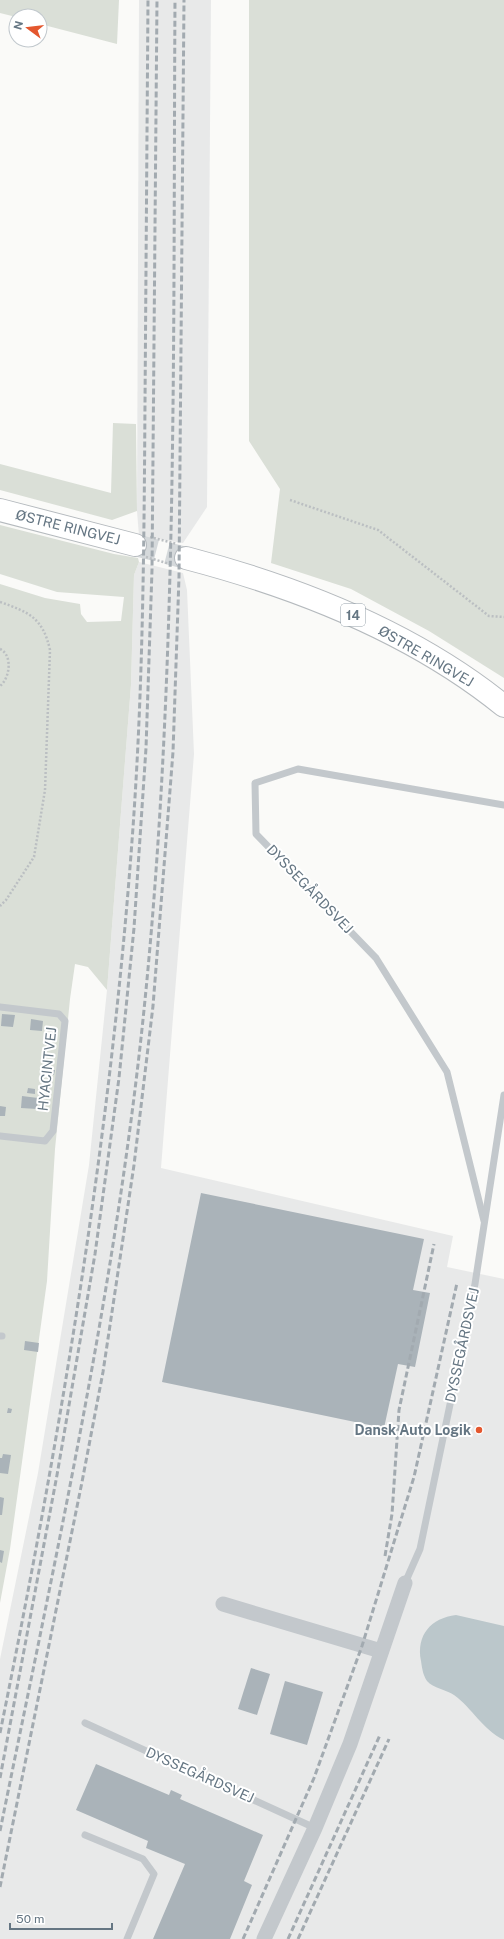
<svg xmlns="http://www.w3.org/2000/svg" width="504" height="1939" viewBox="0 0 504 1939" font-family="'Public Sans',sans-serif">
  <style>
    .built { fill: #e8e9e9 }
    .green { fill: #dadfd7 }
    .water { fill: #bbc7cb }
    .building { fill: #aab3b9 }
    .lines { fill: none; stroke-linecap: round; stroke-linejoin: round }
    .primary-tunnel { stroke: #d5d9db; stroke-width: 22; stroke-dasharray: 22 11; stroke-linecap: butt }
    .primary-casing { stroke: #b5babe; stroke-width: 24 }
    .path { stroke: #bbbfc2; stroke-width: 2.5; stroke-dasharray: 2 2; stroke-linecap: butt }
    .lane { stroke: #c3c8cc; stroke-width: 7 }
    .street { stroke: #c3c8cc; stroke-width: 15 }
    .primary { stroke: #fff; stroke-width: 22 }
    .rail { stroke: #a2aab0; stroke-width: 3; stroke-dasharray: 6 3; stroke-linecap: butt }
    .poi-dot { fill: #e4572e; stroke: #fff; stroke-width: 1.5 }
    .labels { text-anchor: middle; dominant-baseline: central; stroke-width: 4; stroke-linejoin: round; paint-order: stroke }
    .shield { fill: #fff; stroke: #939fa8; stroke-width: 1 }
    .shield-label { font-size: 13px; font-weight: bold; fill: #657683 }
    .street-label { font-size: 14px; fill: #657683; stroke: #fff }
    .poi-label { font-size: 14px; font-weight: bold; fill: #657683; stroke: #fff; text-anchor: end }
  </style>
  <rect width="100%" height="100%" fill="#fafaf8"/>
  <!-- built -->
  <g class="built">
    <polygon points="139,0 211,0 207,507 183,543 139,536 137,511"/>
    <polygon points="139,562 183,573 187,590 194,754 161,1168 453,1236 447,1267 504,1279 504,1939 0,1939 0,1659 38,1473 89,1165 107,990 131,685 134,575"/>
  </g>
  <!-- green -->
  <g class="green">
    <polygon points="0,0 119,0 117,44 40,24 40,16 16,17 0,13"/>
    <polygon points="249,0 504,0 504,678 429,631 351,589 271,563 280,489 249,441"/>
    <polygon points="113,423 136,424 137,511 112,520 0,490 0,464 111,493"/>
    <polygon points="0,525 114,554 138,558 139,562 134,575 131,685 107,990 88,967 75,964 70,999 55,1149 47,1281 10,1549 0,1603 0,584 45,598 80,604 81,614 87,622 121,621 124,597 57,592 0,574"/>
  </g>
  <!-- water -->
  <path class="water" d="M456 1615 504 1626V1740C483 1730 472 1708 454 1695 447 1690 433 1688 427 1681 423 1675 422 1668 421 1661 416 1635 431 1618 456 1615Z"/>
  <!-- building -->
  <g class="building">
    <polygon points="2,1014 15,1015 13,1027 1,1026"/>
    <polygon points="31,1019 43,1021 42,1031 30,1030"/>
    <polygon points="43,1069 55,1070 54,1075 42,1074"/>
    <polygon points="28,1088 35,1089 35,1094 27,1093"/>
    <polygon points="22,1096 38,1098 37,1109 21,1108"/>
    <polygon points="0,1106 6,1107 5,1116 0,1116"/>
    <polygon points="201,1193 424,1239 413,1290 430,1293 415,1367 398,1364 384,1428 162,1382"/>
    <polygon points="25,1341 39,1343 38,1352 24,1350"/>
    <polygon points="8,1408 12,1409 11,1413 7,1413"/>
    <polygon points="3,1454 11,1455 8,1474 0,1473 0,1458 2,1458"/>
    <polygon points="0,1497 4,1498 2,1515 0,1515"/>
    <polygon points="0,1550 4,1551 2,1563 0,1562"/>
    <polygon points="251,1668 270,1674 257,1715 238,1709"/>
    <polygon points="285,1681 323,1692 307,1745 270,1734"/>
    <polygon points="96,1764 169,1795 171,1790 182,1795 180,1799 263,1835 244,1881 252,1885 230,1939 153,1939 185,1864 146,1848 148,1841 76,1810"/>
  </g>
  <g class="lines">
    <!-- primary-tunnel -->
    <polyline class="primary-tunnel" points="135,545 186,558"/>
    <!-- primary casing -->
    <g class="primary-casing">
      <g id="primary">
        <polyline points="0,510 135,545"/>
        <path d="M186 558C297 587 414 633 504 706"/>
      </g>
    </g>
    <!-- path -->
    <g class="path">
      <polyline points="290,500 378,530 489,616 504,617"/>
      <polyline points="150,537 177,544"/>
      <polyline points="146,557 170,564"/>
      <path d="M0 602C29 612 43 618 50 650L45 790 34 857 6 900 0 906"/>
      <path d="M0 649C13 655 10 678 0 686"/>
    </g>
    <!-- lane -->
    <g class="lane">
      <polyline points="0,1007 59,1014 65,1021 53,1131 45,1141 0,1136"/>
      <polyline points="484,1221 447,1072 376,958 256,834 255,783 298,769 504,805"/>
      <polyline points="0,1336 2,1336"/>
      <polyline points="405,1583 420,1549 475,1284 504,1095"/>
      <polyline points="85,1723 315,1828"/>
      <polyline points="85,1835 143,1859 154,1874 127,1939"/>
    </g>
    <!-- street -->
    <g class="street">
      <polyline points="223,1604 381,1651"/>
      <polyline points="264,1939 315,1828 350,1744 405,1583"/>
    </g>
    <!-- primary -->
    <use href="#primary" class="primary"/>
    <!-- rail -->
    <g class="rail">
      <polyline points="385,1556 392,1514 399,1410 434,1244"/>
      <path d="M0 1733C60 1438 110 1141 132 841 143 695 144 549 145 403 146 269 147 134 148 0"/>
      <polyline points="0,1778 57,1475 95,1254 119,1078 134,928 146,748 152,570 157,0"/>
      <path d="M0 1831C56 1555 117 1281 145 1000 178 668 173 333 175 0"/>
      <polyline points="0,1887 82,1482 103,1372 134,1165 153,1006 173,752 179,577 184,0"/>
      <polyline points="243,1939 314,1778 362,1646 414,1477 457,1283"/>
      <polyline points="288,1939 380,1735"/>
      <polyline points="298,1939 389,1739"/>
    </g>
  </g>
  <!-- markers -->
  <circle class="poi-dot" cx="479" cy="1430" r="4"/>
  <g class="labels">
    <!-- shield labels -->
    <rect class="shield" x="341" y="604" width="24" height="22" rx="3"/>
    <g class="shield-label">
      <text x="353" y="615">14</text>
    </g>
    <!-- street labels -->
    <g class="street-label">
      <text transform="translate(68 527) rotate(14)">ØSTRE RINGVEJ</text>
      <text transform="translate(426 656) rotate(30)">ØSTRE RINGVEJ</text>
      <text transform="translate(310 889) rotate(46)">DYSSEGÅRDSVEJ</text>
      <text transform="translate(47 1069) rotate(-84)">HYACINTVEJ</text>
      <text transform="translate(462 1345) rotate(-78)">DYSSEGÅRDSVEJ</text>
      <text transform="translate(200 1775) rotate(24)">DYSSEGÅRDSVEJ</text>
    </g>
    <!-- poi labels -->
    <g class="poi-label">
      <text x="471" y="1430">Dansk Auto Logik</text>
    </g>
  </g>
  <!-- north arrow -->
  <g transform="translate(28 28) rotate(285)"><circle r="19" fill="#ffffff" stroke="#c1c8cd"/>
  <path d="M0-3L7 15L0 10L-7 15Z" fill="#e4572e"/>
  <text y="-6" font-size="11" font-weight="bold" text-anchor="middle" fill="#657683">N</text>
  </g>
  <!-- scale -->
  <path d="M10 1923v6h102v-6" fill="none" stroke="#657683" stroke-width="2"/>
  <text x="16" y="1923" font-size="12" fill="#657683" stroke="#ffffff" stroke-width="3" paint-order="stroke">50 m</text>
</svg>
